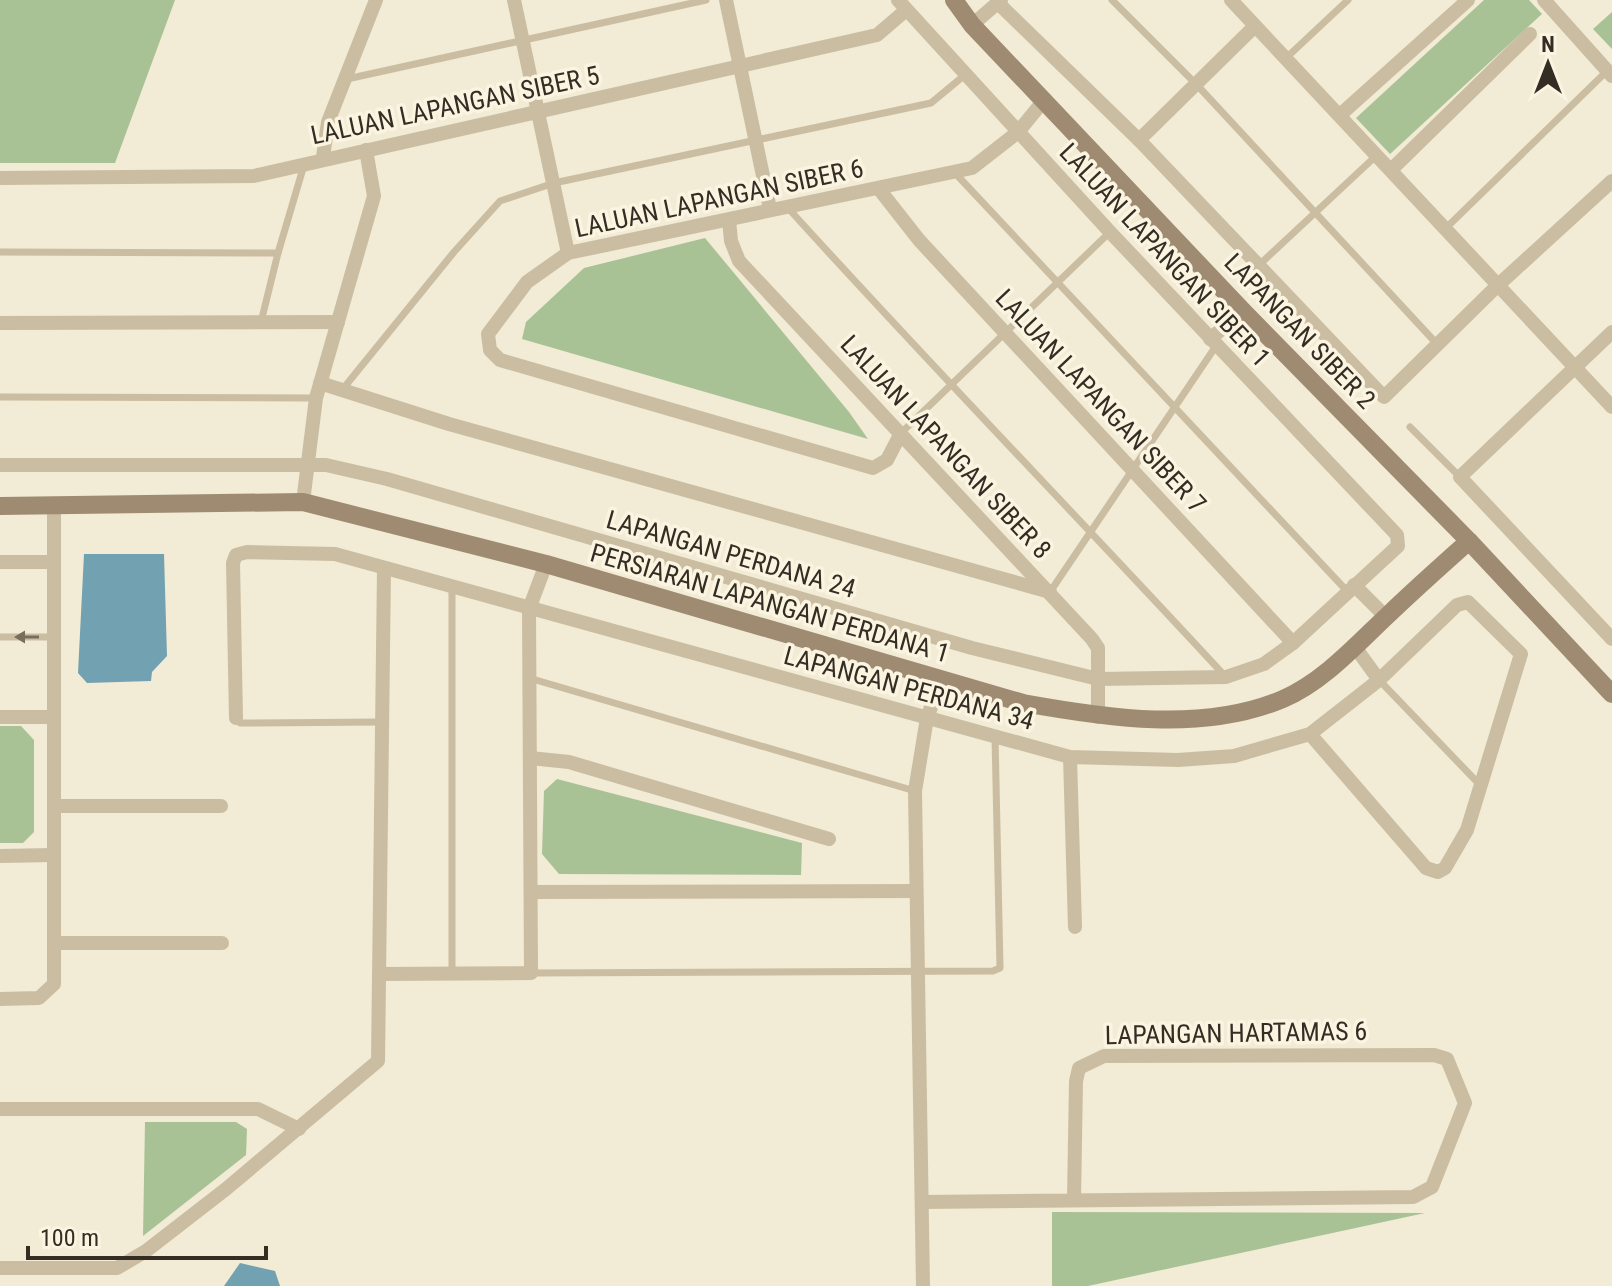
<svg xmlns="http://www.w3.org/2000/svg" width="1612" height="1286" viewBox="0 0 1612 1286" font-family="'Roboto Condensed',sans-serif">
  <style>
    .green { fill: #a9c295 }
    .water { fill: #72a2b1 }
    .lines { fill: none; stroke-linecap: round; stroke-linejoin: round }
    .lane { stroke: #cbbda1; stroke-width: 7 }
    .street { stroke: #cbbda1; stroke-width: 14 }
    .secondary { stroke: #9e8b72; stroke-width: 18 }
    .oneway { fill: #786e5c }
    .labels { text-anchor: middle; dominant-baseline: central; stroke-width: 7; stroke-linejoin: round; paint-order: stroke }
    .street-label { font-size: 26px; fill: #342d24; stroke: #faf4e1 }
  </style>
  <rect width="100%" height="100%" fill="#f2ebd5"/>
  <!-- green -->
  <g class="green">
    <polygon points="0,0 175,0 115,163 0,163"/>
    <polygon points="1484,0 1529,0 1542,14 1390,154 1356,118"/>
    <polygon points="1612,12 1612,49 1593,29"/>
    <polygon points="705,238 849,412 868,439 522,339 526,322 584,268"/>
    <polygon points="0,726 21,726 34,740 34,832 23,843 0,843"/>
    <polygon points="557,779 802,843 801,875 559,874 542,854 544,791"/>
    <polygon points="145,1122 236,1122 247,1129 246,1155 143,1236"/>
    <polygon points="1052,1212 1425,1213 1088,1286 1052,1286"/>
  </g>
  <!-- water -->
  <g class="water">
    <polygon points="84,554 164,554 167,656 152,672 151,681 87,683 78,673"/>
    <polygon points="240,1263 275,1271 280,1286 224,1286"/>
  </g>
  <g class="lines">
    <!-- lane -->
    <g class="lane">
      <polyline points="1112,0 1197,85 1437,344"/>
      <polyline points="1285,59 1348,0"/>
      <polyline points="347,79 706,0"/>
      <polyline points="955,173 1347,591"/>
      <path d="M788 208C931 366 1080 519 1224 675"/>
      <polyline points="1446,228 1607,71"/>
      <polyline points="0,252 278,253 304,165"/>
      <polyline points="1259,265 1377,155"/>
      <polyline points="261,322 278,253"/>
      <polyline points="342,390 454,252 500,201 554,183 931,103 966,74"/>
      <polyline points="0,397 316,398"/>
      <polyline points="1410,427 1460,477"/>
      <polyline points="901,433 1110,232"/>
      <polyline points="452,587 452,973"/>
      <polyline points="1050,592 1216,346"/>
      <polyline points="0,637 54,637"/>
      <polyline points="529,678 915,791"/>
      <polyline points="1379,680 1480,785"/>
      <polyline points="236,718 240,723 381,722"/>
      <polyline points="531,973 993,971 1000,968 995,736"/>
    </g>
    <!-- street -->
    <g class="street">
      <polyline points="514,0 568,253"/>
      <polyline points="726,0 770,209"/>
      <polyline points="1231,0 1612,407"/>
      <polyline points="1544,0 1612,76"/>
      <polyline points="998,3 1139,140 1384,397 1496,287 1612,181"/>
      <polyline points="972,25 1001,0"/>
      <polyline points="1340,115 1468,0"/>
      <polyline points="1139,140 1255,26"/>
      <polyline points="323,157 328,122 376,0"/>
      <polyline points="1391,170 1530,34"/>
      <polyline points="0,178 254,176 877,35 905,11"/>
      <polyline points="879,189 919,240 1293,643"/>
      <polyline points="729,220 731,241 739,261 1092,639 1098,648 1098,717"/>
      <polyline points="0,323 338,322"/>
      <polyline points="1612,332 1460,477 1612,639"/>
      <polyline points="1210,339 1243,311"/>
      <polyline points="320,383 449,424 1050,592"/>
      <polyline points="901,433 887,460 873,468 500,360 490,350 488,334 527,282 568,253 972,168 1018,132 1045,99"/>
      <polyline points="0,465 326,465 387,479 972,648 1098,679 1226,677 1264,664 1293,643 1398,546 1397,535 1110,232 898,0"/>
      <polyline points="303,502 316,398 374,196 366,150"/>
      <polyline points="0,562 54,562"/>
      <polyline points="1354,585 1386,617"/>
      <polyline points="1355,647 1379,680"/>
      <polyline points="0,717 54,717"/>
      <polyline points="236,718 233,563 236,555 247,552 335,554 1070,757 1178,760 1234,756 1310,734 1379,680 1457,605 1468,602 1521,654 1467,830 1445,868 1438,872 1426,868 1310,734"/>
      <polyline points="1070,757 1075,927"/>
      <polyline points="530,758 569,762 829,839"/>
      <polyline points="54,806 221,806"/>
      <polyline points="0,856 54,855"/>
      <polyline points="531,892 916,891"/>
      <polyline points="54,943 222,943"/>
      <polyline points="379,974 531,973 529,609 546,564"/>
      <polyline points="0,999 39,998 54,984 54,506"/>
      <polyline points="0,1109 258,1109 299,1129"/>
      <polyline points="922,1202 1413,1197 1432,1187 1465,1103 1447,1059 1434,1055 1104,1056 1079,1068 1076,1081 1074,1200"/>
      <polyline points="0,1268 117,1268 146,1251 226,1189 378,1061 384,568"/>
      <polyline points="923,1286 915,791 927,718 941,680"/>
    </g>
    <!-- secondary -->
    <g class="secondary">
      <polyline points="954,0 972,25 1243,311 1469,541 1612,694"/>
      <path d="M0 506 303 502 546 564 1023 703C1106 718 1203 733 1283 699 1323 682 1356 645 1388 615 1414 590 1442 565 1469 541"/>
    </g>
  </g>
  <!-- one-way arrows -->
  <defs><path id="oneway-solid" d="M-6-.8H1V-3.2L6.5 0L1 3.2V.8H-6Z" transform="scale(2)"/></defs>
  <use class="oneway" href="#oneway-solid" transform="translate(27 637) rotate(180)"/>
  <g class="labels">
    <!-- street labels -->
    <g class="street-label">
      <text transform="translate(455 105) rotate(-12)">LALUAN LAPANGAN SIBER 5</text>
      <text transform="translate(719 198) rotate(-12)">LALUAN LAPANGAN SIBER 6</text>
      <text transform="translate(1165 255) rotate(47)">LALUAN LAPANGAN SIBER 1</text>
      <text transform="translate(1300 331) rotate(46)">LAPANGAN SIBER 2</text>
      <text transform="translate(1101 401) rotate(47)">LALUAN LAPANGAN SIBER 7</text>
      <text transform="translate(946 447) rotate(47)">LALUAN LAPANGAN SIBER 8</text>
      <text transform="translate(731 554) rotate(16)">LAPANGAN PERDANA 24</text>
      <text transform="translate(770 603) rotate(16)">PERSIARAN LAPANGAN PERDANA 1</text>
      <text transform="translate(909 688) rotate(15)">LAPANGAN PERDANA 34</text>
      <text transform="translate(1236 1033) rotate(-1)">LAPANGAN HARTAMAS 6</text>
    </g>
  </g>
  <!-- north arrow -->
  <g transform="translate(1548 64)" stroke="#faf4e1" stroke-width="6" paint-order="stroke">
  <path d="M0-6L14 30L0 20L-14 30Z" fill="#342d24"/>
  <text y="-12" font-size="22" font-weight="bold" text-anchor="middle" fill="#342d24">N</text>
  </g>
  <!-- scale -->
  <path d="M28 1246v12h238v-12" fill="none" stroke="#342d24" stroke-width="4"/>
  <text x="40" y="1246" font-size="24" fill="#342d24" stroke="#faf4e1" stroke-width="6" paint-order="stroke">100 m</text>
</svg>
